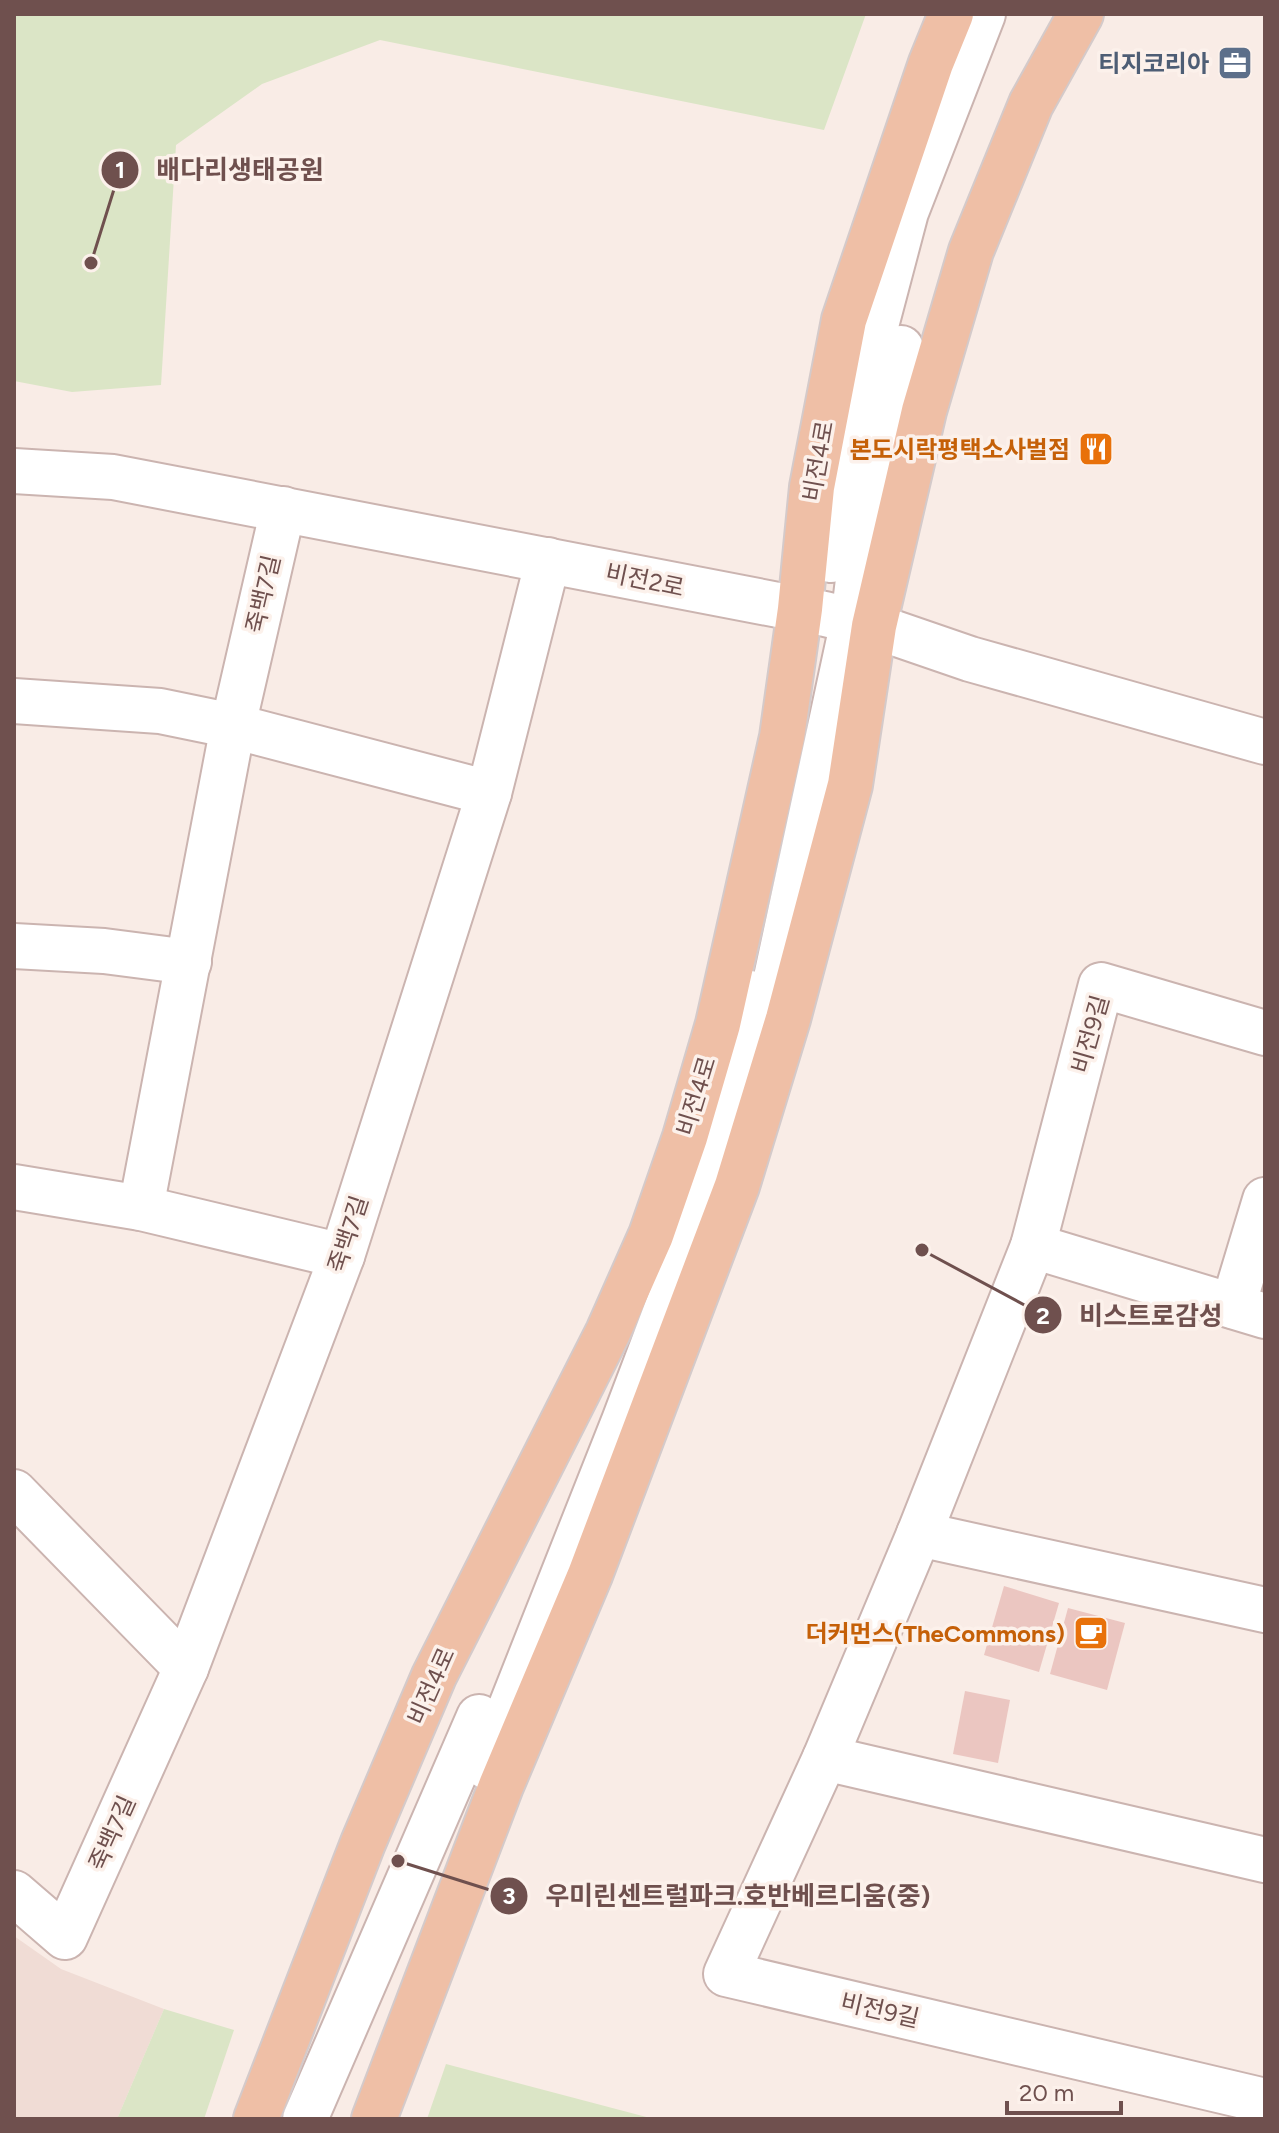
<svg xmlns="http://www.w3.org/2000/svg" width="1279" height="2133" viewBox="0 0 1279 2133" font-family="Figtree,'Noto Sans KR',sans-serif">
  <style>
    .residential { fill: #f0dcd5 }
    .green { fill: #dbe5c6 }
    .building { fill: #ebc6c1 }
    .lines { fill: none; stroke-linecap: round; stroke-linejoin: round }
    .minor-casing { stroke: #cbb4b0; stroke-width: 48 }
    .major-casing { stroke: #d4caca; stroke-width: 48 }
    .minor { stroke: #fff; stroke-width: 44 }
    .major { stroke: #efbfa6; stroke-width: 44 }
    .labels { text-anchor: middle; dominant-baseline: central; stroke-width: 7; stroke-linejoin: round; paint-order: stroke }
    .service-label { font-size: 24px; font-weight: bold; fill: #4e5e75; stroke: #fcf1eb; text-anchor: end }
    .food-label { font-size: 24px; font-weight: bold; fill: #c56008; stroke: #fcf1eb; text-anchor: end }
    .street-label { font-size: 24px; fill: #6f504e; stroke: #fcf1eb }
    .leader { fill: none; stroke: #6f504e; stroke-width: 3 }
    .callout-dot { fill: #6f504e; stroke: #fcf1eb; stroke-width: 3 }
    .mark-label { font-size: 24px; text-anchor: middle; font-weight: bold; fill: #fff }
    .callout-label { font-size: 26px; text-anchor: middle; font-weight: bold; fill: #6f504e; stroke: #fcf1eb; stroke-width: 7; stroke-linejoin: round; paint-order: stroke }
  </style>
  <rect width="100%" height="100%" fill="#f9ece6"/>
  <!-- residential -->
  <polygon class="residential" points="14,1936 61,1969 164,2009 117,2119 14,2119"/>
  <!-- green -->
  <g class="green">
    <polygon points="14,14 866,14 824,130 380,40 262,84 176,145 161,385 72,392 14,381"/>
    <polygon points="164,2009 234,2030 204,2119 117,2119"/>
    <polygon points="446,2064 654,2119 427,2119"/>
  </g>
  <!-- building -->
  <g class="building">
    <polygon points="1004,1586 1059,1603 1039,1672 984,1655"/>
    <polygon points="1068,1608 1125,1623 1107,1690 1050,1674"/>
    <polygon points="965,1691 1010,1700 998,1763 953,1754"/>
  </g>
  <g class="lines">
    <!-- minor casing -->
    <g class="minor-casing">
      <g id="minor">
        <polyline points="14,471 113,477 825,614 874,626 970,659 1265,742"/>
        <polyline points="872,503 871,473 901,348"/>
        <polyline points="831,560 840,462 906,212 983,14"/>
        <polyline points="14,701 160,711 233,726 489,793"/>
        <polyline points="14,946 104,951 189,962"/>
        <polyline points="1265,1033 1101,985 1033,1246 919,1534 825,1758 726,1974 1265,2101"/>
        <polyline points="763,1038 853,621 871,473"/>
        <polyline points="701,1144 731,1064 750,993"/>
        <polyline points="14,1187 141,1208 342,1256"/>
        <polyline points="141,1208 233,726 283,509"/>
        <polyline points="1033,1246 1265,1316"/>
        <polyline points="1233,1306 1265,1200"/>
        <polyline points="14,1492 186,1668"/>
        <polyline points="919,1534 1265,1610"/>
        <polyline points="825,1758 1265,1860"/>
        <polyline points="487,1767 624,1421 740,1115"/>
        <polyline points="14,1893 65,1937 186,1668 342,1256 489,793 548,560"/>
        <polyline points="305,2119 479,1717"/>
      </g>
    </g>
    <!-- major casing -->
    <g class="major-casing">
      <g id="major">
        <polyline points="256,2119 363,1843 434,1676 608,1332 651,1235 685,1137 718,1024 782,737 800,609 812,487 844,320 931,63 951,14"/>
        <polyline points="374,2119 501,1786 590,1575 737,1186 788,1019 850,785 874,626 924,411 971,251 1031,104 1081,14"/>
      </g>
    </g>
    <!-- minor -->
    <use href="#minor" class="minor"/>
    <!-- major -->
    <use href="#major" class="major"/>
  </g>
  <!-- icons -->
  <defs>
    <g id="office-square" transform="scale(1.8)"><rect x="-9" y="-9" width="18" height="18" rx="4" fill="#5c6f8a" stroke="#fcf1eb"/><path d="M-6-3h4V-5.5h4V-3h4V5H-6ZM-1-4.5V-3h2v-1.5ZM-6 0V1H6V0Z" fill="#fff"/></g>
    <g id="restaurant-square" transform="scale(1.8)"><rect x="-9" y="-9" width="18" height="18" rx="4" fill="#e8710a" stroke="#fcf1eb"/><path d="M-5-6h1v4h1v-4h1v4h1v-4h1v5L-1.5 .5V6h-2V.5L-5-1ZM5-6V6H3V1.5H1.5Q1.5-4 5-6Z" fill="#fff"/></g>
    <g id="cafe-square" transform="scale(1.8)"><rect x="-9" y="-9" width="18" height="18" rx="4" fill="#e8710a" stroke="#fcf1eb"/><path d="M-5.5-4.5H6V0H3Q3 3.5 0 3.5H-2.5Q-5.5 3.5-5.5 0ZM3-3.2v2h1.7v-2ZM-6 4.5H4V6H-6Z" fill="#fff"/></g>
  </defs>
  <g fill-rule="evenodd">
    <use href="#office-square" x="1235" y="63"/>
    <use href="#restaurant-square" x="1096" y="449"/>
    <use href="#cafe-square" x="1091" y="1633"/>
  </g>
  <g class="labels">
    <!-- service labels -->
    <g class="service-label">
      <text x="1209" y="63">티지코리아</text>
    </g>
    <!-- food labels -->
    <g class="food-label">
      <text x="1070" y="449">본도시락평택소사벌점</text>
      <text x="1065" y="1633">더커먼스(TheCommons)</text>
    </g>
    <!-- street labels -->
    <g class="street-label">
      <text transform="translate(818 461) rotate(-80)">비전4로</text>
      <text transform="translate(645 580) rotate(12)">비전2로</text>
      <text transform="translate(263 594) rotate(-77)">죽백7길</text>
      <text transform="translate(1090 1034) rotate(-74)">비전9길</text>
      <text transform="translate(696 1096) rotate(-73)">비전4로</text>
      <text transform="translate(348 1234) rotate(-72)">죽백7길</text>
      <text transform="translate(431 1686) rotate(-66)">비전4로</text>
      <text transform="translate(112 1833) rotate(-66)">죽백7길</text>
      <text transform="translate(880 2010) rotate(13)">비전9길</text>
    </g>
  </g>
  <!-- callouts -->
  <path class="leader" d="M91 263L120 170M922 1250L1043 1315M398 1861L509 1896"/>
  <g class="callout-dot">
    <circle cx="91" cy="263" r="8"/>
    <circle cx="922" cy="1250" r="8"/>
    <circle cx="398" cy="1861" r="8"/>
    <circle cx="120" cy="170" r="20"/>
    <circle cx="1043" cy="1315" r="20"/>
    <circle cx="509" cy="1896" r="20"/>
  </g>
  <g class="mark-label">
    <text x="120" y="178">1</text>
    <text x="1043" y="1324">2</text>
    <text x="509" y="1904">3</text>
  </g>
  <g class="callout-label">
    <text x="240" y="179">배다리생태공원</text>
    <text x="1151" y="1325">비스트로감성</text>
    <text x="738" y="1905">우미린센트럴파크.호반베르디움(중)</text>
  </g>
  <!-- border -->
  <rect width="1279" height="2133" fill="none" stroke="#6f504e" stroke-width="32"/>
  <!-- scale -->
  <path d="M1007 2101v12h114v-12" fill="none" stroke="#6f504e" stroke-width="4"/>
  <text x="1019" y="2101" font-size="24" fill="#6f504e" stroke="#fcf1eb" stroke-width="6" paint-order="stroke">20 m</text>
</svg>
